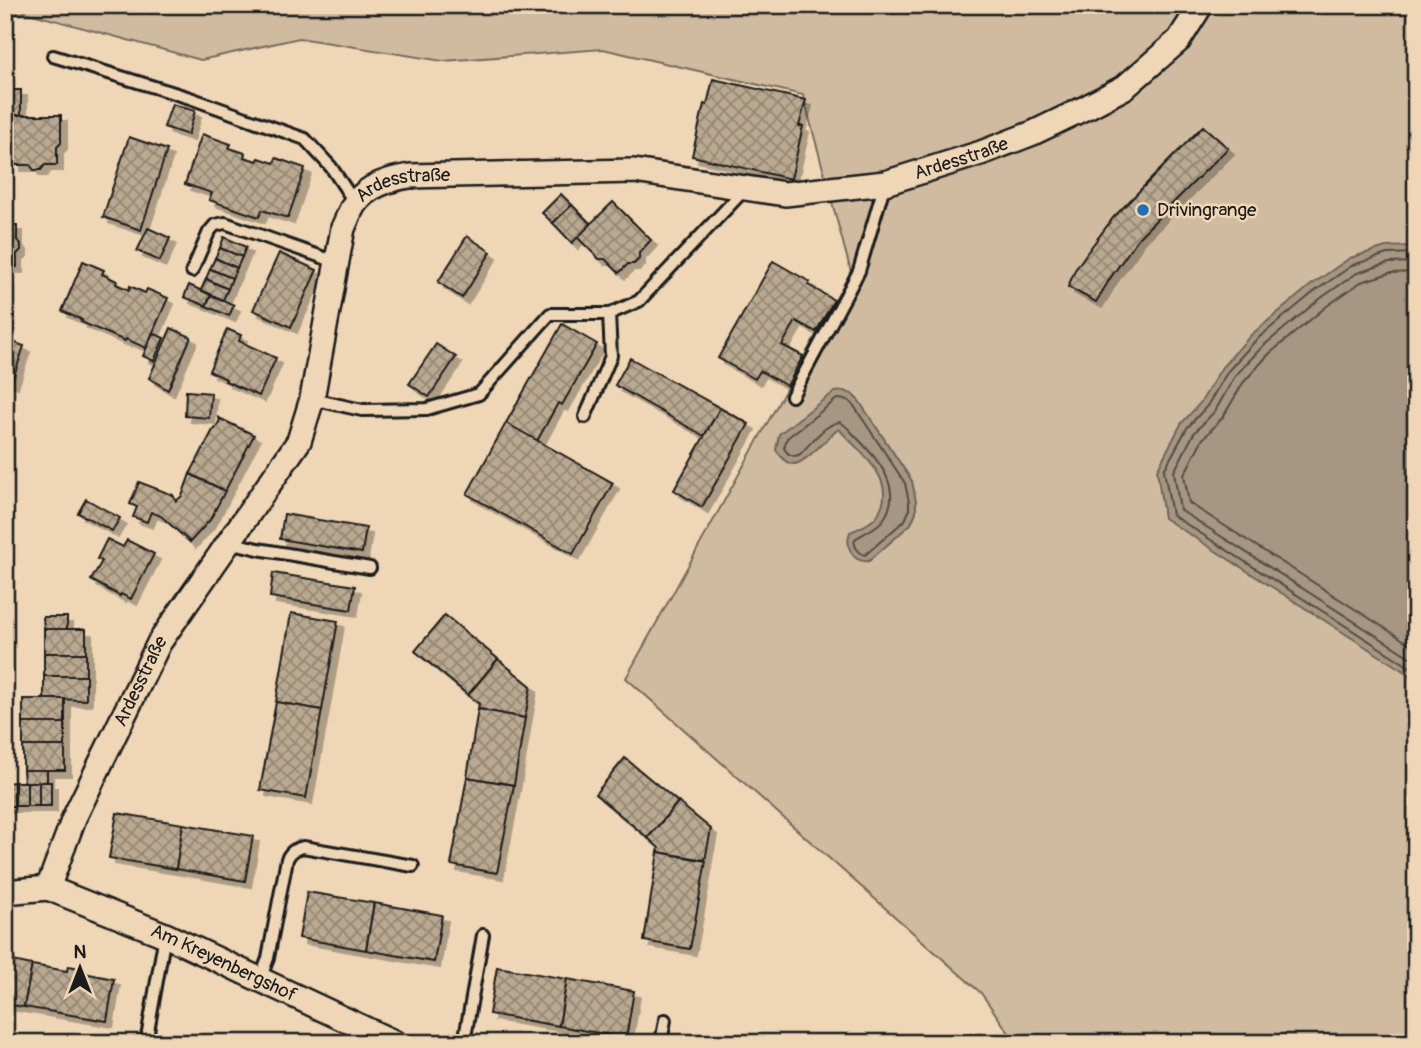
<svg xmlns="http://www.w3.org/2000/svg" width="1421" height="1048" viewBox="0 0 1421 1048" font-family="Pangolin,sans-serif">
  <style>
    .grass { fill: #d0bba0; stroke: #766c5e; stroke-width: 2 }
    .water { fill: #a69682; stroke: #6f6559; stroke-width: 2 }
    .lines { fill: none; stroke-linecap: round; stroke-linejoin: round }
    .shore { stroke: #534d45; stroke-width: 2 }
    .building { fill: url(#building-cross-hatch); stroke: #1c1c1c; stroke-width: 2; filter: url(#shadow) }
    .lane-casing { stroke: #1c1c1c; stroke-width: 16 }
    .street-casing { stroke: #1c1c1c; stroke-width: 28 }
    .lane { stroke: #eed6b6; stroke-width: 10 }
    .street { stroke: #eed6b6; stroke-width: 23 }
    .poi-dot { fill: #1f6fb2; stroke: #eed6b6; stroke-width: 2.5 }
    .labels { text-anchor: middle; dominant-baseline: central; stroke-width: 5; stroke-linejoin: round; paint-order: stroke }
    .street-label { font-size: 19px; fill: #1c1c1c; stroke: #eed6b6 }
    .poi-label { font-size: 19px; fill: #1c1c1c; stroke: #eed6b6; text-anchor: start }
  </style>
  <defs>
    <pattern id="building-cross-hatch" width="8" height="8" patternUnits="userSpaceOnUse" patternTransform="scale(1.75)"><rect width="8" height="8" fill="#baa890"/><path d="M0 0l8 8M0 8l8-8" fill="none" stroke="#968875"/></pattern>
    <filter id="shadow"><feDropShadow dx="6" dy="6" stdDeviation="0" flood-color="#0004"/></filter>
  </defs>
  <rect width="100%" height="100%" fill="#eed6b6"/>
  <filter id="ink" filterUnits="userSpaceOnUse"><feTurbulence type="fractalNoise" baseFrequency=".0143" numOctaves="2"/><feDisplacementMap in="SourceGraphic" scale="14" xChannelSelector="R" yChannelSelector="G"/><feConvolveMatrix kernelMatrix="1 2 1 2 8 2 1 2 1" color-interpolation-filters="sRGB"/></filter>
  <g filter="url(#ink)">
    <!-- grass -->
    <polygon class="grass" points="5,5 1416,5 1416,1043 1016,1043 981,993 626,678 851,272 803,95 603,49 443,61 299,38 201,60 25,12 5,17"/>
    <!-- water -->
    <g class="water">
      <polygon points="1413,246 1416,248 1416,679 1164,518 1157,470 1181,424 1201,402 1222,367 1251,335 1311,285 1350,258 1386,247"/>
      <path d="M844 391 852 394 859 401 912 481 916 501V512L911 524 869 561C852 563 845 546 850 532 858 529 867 525 874 519 878 516 878 515 880 510 897 478 857 450 839 429 828 436 805 464 794 464 785 464 781 456 776 450L779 434 823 400 835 392Z"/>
    </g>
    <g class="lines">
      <!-- shore -->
      <g class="shore">
        <polyline points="1416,253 1387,254 1353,265 1315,291 1256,340 1228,371 1207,406 1187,428 1164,470 1172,515 1416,671"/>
        <polyline points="1416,262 1389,263 1357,273 1321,298 1262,347 1235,376 1215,411 1194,433 1174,472 1180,510 1416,661"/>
        <polyline points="1416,272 1390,273 1361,282 1327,306 1269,354 1243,383 1223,417 1202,440 1184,475 1189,503 1416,648"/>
        <path d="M837 399 848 400 854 406 905 483 909 502V511L905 520 865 555C858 553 853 545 855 539 864 533 877 528 883 520 905 490 878 459 857 438 851 432 847 426 840 422 824 424 811 444 799 455 792 457 788 455 784 448L787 438Z"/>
      </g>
    </g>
    <!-- building -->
    <g class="building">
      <polygon points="713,79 806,100 799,126 803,126 791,179 692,156 704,104 707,105"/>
      <rect x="5" y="90" width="16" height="25"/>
      <polygon points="172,104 195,111 188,135 164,127"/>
      <polygon points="14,115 61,115 61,143 57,147 57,165 45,165 41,170 34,170 30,165 15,165"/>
      <polygon points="1203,126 1228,148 1139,237 1111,277 1096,302 1068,287 1075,270 1086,254 1113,218"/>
      <polygon points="202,134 231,144 229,148 245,153 244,157 257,161 259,158 274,163 276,158 305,168 288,218 262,210 259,217 209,200 212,193 185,184"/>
      <polygon points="129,137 167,150 141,230 103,217"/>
      <polygon points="561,194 572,205 553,223 542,213"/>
      <polygon points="613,202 651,240 639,253 639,259 634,264 628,264 619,273 605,259 599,259 577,237"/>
      <polygon points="572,205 591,224 572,243 553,223"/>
      <polygon points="5,225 17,225 17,240 21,244 21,250 17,254 17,267 5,267"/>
      <polygon points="148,228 170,238 160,261 137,251"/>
      <polygon points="467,236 491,252 462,298 438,282"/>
      <polygon points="224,237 246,247 242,257 220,248"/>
      <polygon points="220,248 242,257 237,268 215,258"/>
      <polygon points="279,253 317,270 291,327 253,310"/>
      <polygon points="215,258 237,268 232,278 210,269"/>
      <polygon points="83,261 104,270 102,274 117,281 116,284 129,290 130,286 145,293 147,289 168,298 146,348 126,339 125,341 81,322 82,320 62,311"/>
      <polygon points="773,261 810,282 808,285 834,300 816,332 796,321 782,345 803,356 787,386 760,371 755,379 718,358"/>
      <polygon points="210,269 232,278 228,289 206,279"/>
      <polygon points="206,279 228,289 223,300 201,290"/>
      <polygon points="189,285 211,295 206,306 184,297"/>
      <polygon points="211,295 234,305 229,316 206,306"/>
      <polygon points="562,324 597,344 562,405 558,403 537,441 506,423"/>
      <polygon points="171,328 191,337 168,390 149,378"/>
      <polygon points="227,329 241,335 239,341 276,358 259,396 225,381 226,379 209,371"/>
      <polygon points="153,333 164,338 154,361 143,356"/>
      <polygon points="5,339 24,346 12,382 5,380"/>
      <polygon points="436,344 456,357 429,397 409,384"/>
      <polygon points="630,358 720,408 704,436 615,385"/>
      <polygon points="186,391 211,393 209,418 185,416"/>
      <polygon points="720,408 749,424 702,507 674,490"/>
      <polygon points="219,418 254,435 225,491 190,474 214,428 215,429 220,420"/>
      <polygon points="506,423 613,483 573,554 467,494"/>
      <polygon points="190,474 225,491 210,520 190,542 161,516 151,512 147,522 133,517 137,507 130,504 139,482 173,495 176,501 182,496"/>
      <polygon points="86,499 120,518 112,531 78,513"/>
      <polygon points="284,514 366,528 362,553 280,539"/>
      <polygon points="107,539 123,547 127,540 154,554 131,599 121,594 120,596 91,580 102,561 97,559"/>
      <polygon points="273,573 355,586 351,610 270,597"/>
      <polygon points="291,613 338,621 322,710 276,702"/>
      <polygon points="445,615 498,659 468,695 415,651"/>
      <polygon points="43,617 67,617 67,629 44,629"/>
      <rect x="44" y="629" width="42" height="24"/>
      <rect x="44" y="653" width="42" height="23"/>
      <polygon points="498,659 531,686 525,718 478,709 479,704 468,695"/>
      <polygon points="44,676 86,676 86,700 44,699"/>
      <rect x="23" y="699" width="42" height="24"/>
      <polygon points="276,702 322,710 306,798 260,790"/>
      <polygon points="478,709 525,718 514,785 467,777"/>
      <rect x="23" y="723" width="42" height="23"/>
      <rect x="23" y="746" width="42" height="24"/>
      <polygon points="625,758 678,802 648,838 595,794"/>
      <polygon points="23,770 47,770 47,782 24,782"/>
      <polygon points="467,777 514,785 497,873 451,865"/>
      <polygon points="15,782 15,806 5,806 5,783"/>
      <rect x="15" y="782" width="12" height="24"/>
      <rect x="27" y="782" width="12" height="24"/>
      <rect x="39" y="782" width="12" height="24"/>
      <polygon points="678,802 711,829 705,860 658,852 659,848 648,838"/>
      <polygon points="117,813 183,824 176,869 109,858"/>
      <polygon points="183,824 253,836 245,881 176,869"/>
      <polygon points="658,852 706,861 690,949 644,941"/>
      <polygon points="307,892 374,903 366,950 299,938"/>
      <polygon points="374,903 442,915 434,962 366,950"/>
      <polygon points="5,956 14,957 13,961 32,965 24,1007 5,1004"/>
      <polygon points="32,965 67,971 68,966 80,968 79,972 114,979 107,1021 24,1007"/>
      <polygon points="497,967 567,979 559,1026 489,1014"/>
      <polygon points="567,979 634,991 626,1038 559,1026"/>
    </g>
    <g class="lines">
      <!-- lane casing -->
      <g class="lane-casing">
        <g id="lane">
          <polyline points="53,56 190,98 305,139 331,167 355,203"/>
          <polyline points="192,271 209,232 215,225 225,223 336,262"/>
          <polyline points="792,396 859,271 885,183"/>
          <polyline points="312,399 362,410 427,409 479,394 550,314 609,314 639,301 746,188"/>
          <polyline points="585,417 611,356 609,314"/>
          <polyline points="229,542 258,549 370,568"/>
          <path d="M260 980 268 958 287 859C291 851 295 849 303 847L413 866"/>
          <polyline points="146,1043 165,935"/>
          <polyline points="464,1043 483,935"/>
          <polyline points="661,1043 665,1020"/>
        </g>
      </g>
      <!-- street casing -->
      <g class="street-casing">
        <g id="street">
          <path id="s1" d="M48 888 165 935 395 1043"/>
          <path id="s2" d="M5 892 48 888 74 818 159 643 299 441 312 399 343 228C347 220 350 210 355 203 369 185 390 179 410 176L634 171 785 194 885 183 981 153 1033 133 1087 107 1125 87 1179 40 1201 5"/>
        </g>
      </g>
      <!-- lane -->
      <use href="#lane" class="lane"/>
      <!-- street -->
      <use href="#street" class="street"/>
    </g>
  </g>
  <!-- markers -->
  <circle class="poi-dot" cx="1143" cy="210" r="7"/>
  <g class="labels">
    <!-- street labels -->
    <g class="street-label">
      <text stroke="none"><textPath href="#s2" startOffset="1424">Ardesstraße</textPath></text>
      <text stroke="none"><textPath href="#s2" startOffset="858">Ardesstraße</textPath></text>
      <text stroke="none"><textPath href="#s2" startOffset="270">Ardesstraße</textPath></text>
      <text stroke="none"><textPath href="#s1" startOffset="191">Am Kreyenbergshof</textPath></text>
    </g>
    <!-- poi labels -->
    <g class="poi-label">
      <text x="1157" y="210">Drivingrange</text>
    </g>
  </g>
  <!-- margin -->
  <rect width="1421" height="1048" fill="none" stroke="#eed6b6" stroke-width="28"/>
  <rect x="14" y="14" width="1393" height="1020" fill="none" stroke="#1c1c1c" stroke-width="2.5" filter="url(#ink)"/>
  <!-- north arrow -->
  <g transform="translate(80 968)" stroke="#eed6b6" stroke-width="5" paint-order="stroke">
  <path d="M0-5L12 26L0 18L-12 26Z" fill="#1c1c1c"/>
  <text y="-10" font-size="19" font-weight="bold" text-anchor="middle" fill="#1c1c1c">N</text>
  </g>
</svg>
